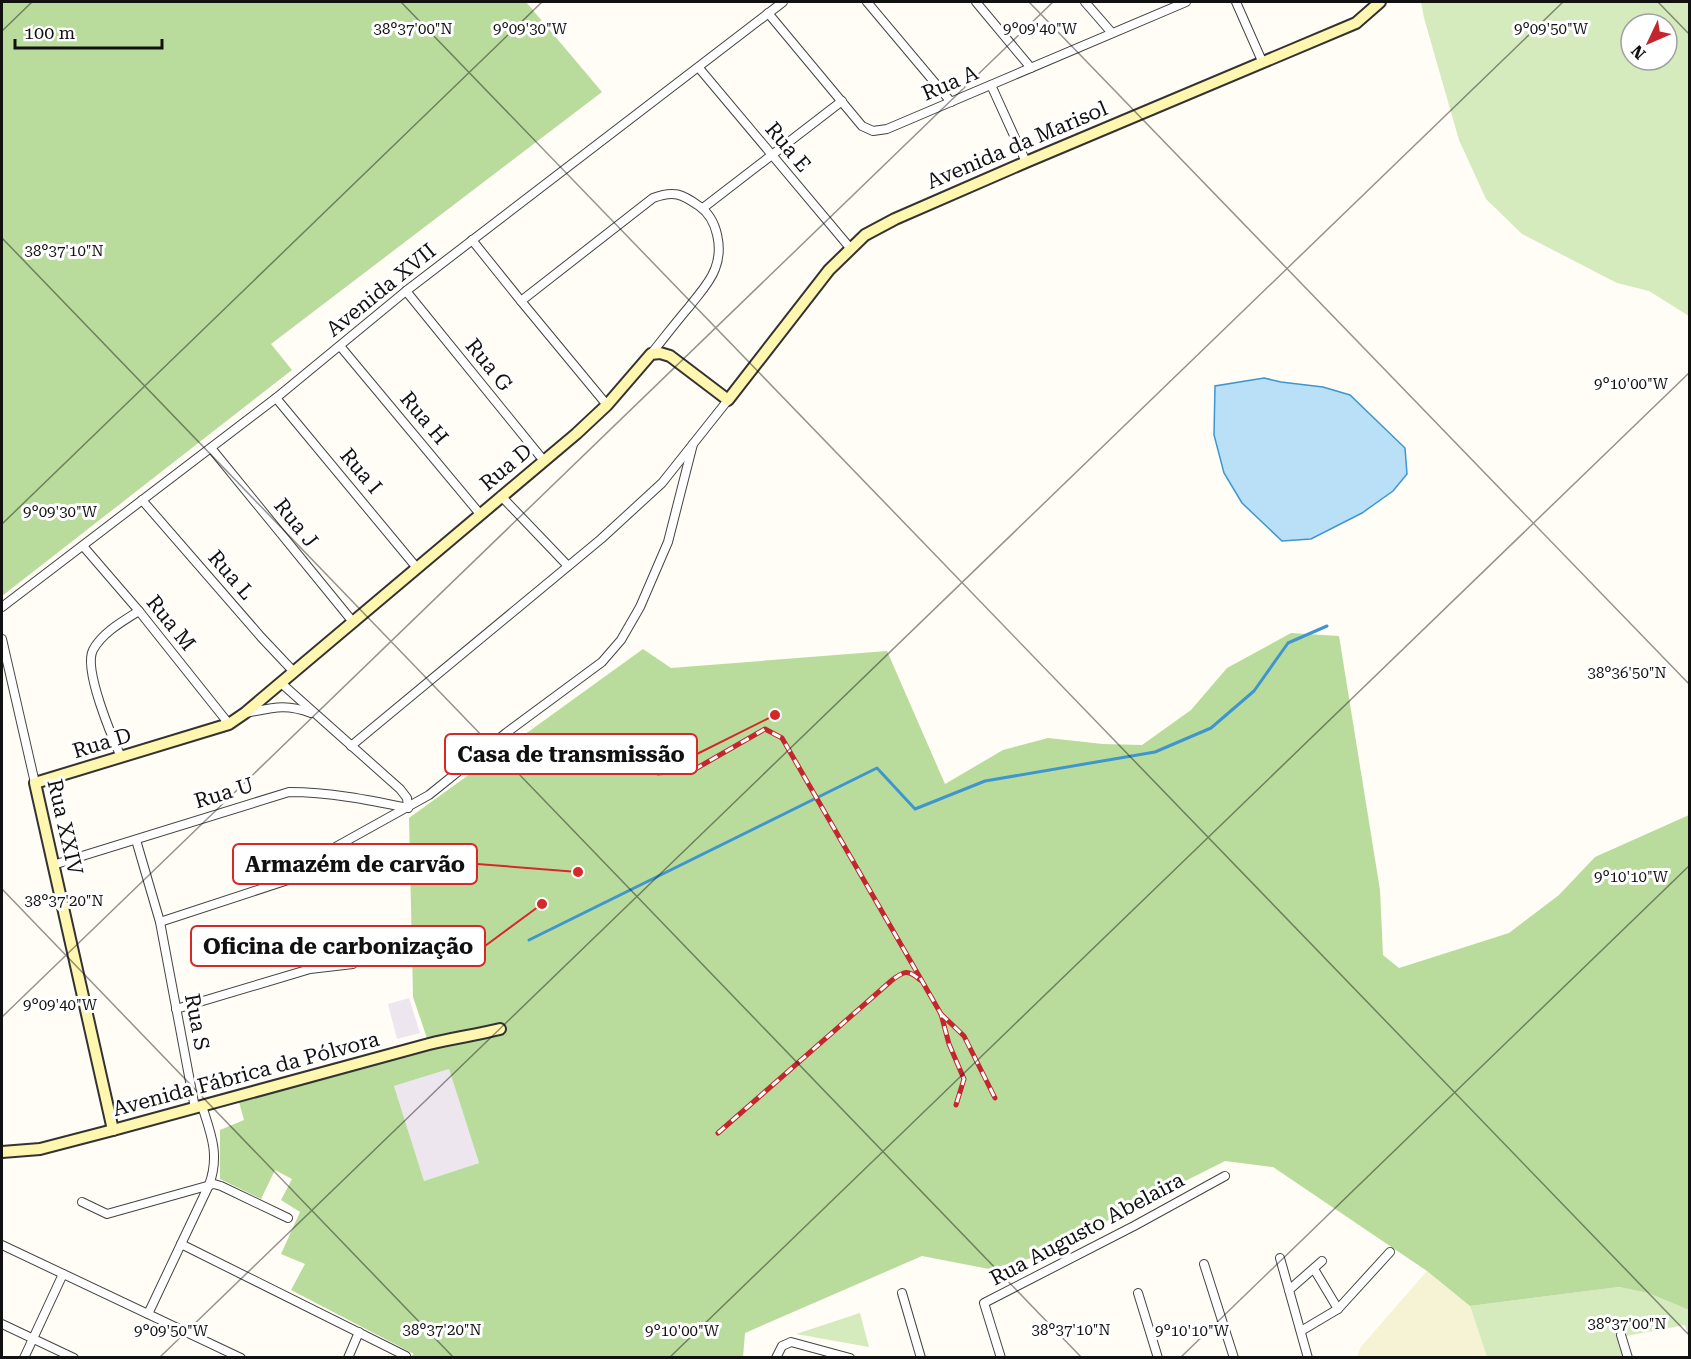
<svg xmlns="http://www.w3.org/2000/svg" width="1691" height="1359" viewBox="0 0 1691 1359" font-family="'Roboto Serif',serif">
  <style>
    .industrial { fill: #eee6ef }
    .farmland { fill: #f6f3d4 }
    .green { fill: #d5ebbd; fill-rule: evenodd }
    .forest { fill: #b9dc9c; fill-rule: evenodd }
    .water { fill: #b9e0f7; stroke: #3f96cf; stroke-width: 1.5 }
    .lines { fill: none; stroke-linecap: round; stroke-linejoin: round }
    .stream { stroke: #3f96cf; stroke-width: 3 }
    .street-casing { stroke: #444; stroke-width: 10 }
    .secondary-casing { stroke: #333; stroke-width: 14 }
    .street { stroke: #fff; stroke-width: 8 }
    .secondary { stroke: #fff6b0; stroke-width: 10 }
    .rail-casing { stroke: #c4262e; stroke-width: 5 }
    .rail { stroke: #fff; stroke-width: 3; stroke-dasharray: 9; stroke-linecap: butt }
    .ticks { fill: none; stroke: #111; stroke-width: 1.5; stroke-opacity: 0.45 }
    .labels { text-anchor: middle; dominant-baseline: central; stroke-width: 6; stroke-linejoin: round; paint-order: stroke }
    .street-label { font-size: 21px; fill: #111; stroke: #fff }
    .ticks-label { font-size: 15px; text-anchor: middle; fill: #111; stroke: #fff; stroke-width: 6; stroke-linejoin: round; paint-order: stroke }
    .leader { fill: none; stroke: #d62828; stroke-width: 2 }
    .callout-dot { fill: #d62828; stroke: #fff; stroke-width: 2 }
    .callout { fill: #fff; stroke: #d62828; stroke-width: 2 }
    .callout-label { font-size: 22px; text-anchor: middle; font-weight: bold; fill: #111 }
  </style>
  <rect width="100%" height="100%" fill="#fffdf5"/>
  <!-- industrial -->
  <g class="industrial">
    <polygon points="409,998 420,1033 397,1039 388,1004"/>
    <polygon points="449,1069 479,1163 424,1181 394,1086"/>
  </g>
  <!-- farmland -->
  <polygon class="farmland" points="1427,1271 1470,1306 1487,1357 1357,1358 1360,1348"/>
  <!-- green -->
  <g class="green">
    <path d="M1421 2H1689V316L1649 291 1617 283 1522 234 1486 199 1459 140 1424 18ZM1631 24H1667V60H1631Z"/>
    <polygon points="1619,1287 1648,1293 1689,1310 1689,1338 1685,1325 1626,1336 1631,1357 1487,1357 1470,1306"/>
    <polygon points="860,1313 869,1347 796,1334"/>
  </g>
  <!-- forest -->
  <g class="forest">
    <polygon points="2,2 526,2 602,92 271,344 292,370 2,596"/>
    <path d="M1291 633 1339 636 1380 890 1383 955 1399 968 1509 933 1559 895 1595 857 1689 815V1310L1648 1293 1619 1287 1470 1306 1427 1271 1273 1167 1225 1161 1114 1217 1051 1253 989 1269 922 1256 745 1333 743 1357H410L414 1354 291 1290 305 1264 281 1254 300 1212 281 1200 292 1179 275 1170 261 1199 220 1179V1130L244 1120 239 1102 431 1050 413 997 409 818 643 649 671 668 887 651 945 784 1003 750 1048 738 1103 744 1142 745 1191 710 1227 668ZM449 1069 479 1163 424 1181 394 1086Z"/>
  </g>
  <!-- water -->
  <polygon class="water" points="1264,378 1281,382 1323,387 1350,395 1405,448 1407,474 1393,491 1362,513 1311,539 1282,541 1242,503 1224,473 1214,435 1215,386"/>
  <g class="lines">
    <!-- stream -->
    <polyline class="stream" points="529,940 877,768 915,809 985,781 1155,752 1211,728 1254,691 1288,643 1327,626"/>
    <!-- street casing -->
    <g class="street-casing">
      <g id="street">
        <polyline points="867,2 951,102"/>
        <polyline points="976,2 1031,68"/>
        <polyline points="1085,2 1112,33"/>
        <polyline points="1236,2 1262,61"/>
        <polyline points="768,13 862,126 873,131 887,129 1186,2"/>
        <polyline points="699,68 851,249"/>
        <polyline points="991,85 1026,162"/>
        <polyline points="703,208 842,101"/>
        <polyline points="472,240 521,301 607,405"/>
        <polyline points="406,291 544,461"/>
        <path d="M521 301 653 198C674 190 682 194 699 206 718 219 723 249 715 269 710 283 698 295 689 307 676 322 664 338 651 354"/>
        <polyline points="340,346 480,514"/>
        <polyline points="276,398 417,568"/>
        <polyline points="211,448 353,622"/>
        <polyline points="501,496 568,566"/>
        <polyline points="142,500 261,637 294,672"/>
        <polyline points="83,546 139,611 229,724"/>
        <polyline points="2,607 276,398 406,291 783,2"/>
        <polyline points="2,639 35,783"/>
        <polyline points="281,683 400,789 407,798 408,808"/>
        <path d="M246 713C272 708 285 703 311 713"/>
        <polyline points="351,746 601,539 662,483 728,400"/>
        <path d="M121 757C112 737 83 669 93 650 102 633 123 621 139 611"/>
        <polyline points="136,840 160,922 195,1108"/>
        <path d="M53 865 289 792C329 792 369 800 408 808"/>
        <polyline points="160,922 288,880 306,858 316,853 330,850 429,795 506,733 602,662 621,640 640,607 668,542 693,444"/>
        <polyline points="176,1009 310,969 353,964"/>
        <polyline points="82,1202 107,1214 214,1184 221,1186 288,1218"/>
        <polyline points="181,1244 406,1356"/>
        <polyline points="2,1245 241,1358"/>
        <polyline points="1280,1258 1308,1358"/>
        <polyline points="1204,1264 1234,1358"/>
        <polyline points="1314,1269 1338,1309"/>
        <polyline points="1289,1290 1322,1261"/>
        <polyline points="902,1293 921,1358"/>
        <polyline points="1138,1293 1158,1358"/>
        <path d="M148 1314 209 1185C220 1155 211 1134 202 1106"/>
        <polyline points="2,1324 74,1358"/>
        <polyline points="1301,1331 1338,1309 1390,1252"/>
        <polyline points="1621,1335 1628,1358"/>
        <polyline points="24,1358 63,1274"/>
        <polyline points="348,1358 359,1332"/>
        <polyline points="776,1358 782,1346 791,1342 850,1358"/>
        <polyline points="1001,1358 984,1303 1134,1226 1225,1176"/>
      </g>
    </g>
    <!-- secondary casing -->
    <g class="secondary-casing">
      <g id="secondary">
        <polyline points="113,1130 35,783 229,724 245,713 576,434 607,405 651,354 660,353 670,356 728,400 829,270 865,235 895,219 1026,162 1356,23 1380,2"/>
        <path d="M2 1152 40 1149 113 1130 429 1044C453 1038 476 1035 500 1029"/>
      </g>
    </g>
    <!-- street -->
    <use href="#street" class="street"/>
    <!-- secondary -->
    <use href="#secondary" class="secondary"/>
    <!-- rail casing -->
    <g class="rail-casing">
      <g id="rail">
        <polyline points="658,773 689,770 697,768 765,729 782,738 941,1014 949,1044 964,1079 956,1105"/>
        <polyline points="941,1014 964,1036 995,1098"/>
        <path d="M718 1133 891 981C903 972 907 968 920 980"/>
      </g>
    </g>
    <!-- rail -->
    <use href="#rail" class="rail"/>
  </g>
  <!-- ticks -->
  <path class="ticks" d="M401 2 1690 1336M1029 2 1690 685M1658 2 1690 35M2 31 32 2M2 238 1082 1358M2 524 542 2M2 889 454 1358M2 1017 1053 2M159 1358 1563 2M669 1358 1690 372M1180 1358 1690 865"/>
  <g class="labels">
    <!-- street labels -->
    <g class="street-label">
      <text transform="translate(950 83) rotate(-23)">Rua A</text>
      <text transform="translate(1017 145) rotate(-23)">Avenida da Marisol</text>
      <text transform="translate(788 147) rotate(50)">Rua E</text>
      <text transform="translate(381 290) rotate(-39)">Avenida XVII</text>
      <text transform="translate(489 365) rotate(51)">Rua G</text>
      <text transform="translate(424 418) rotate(50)">Rua H</text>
      <text transform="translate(506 467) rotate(-40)">Rua D</text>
      <text transform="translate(361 471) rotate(50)">Rua I</text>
      <text transform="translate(296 523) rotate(51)">Rua J</text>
      <text transform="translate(231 575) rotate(49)">Rua L</text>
      <text transform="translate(171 623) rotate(51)">Rua M</text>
      <text transform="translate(102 743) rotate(-17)">Rua D</text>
      <text transform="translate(224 793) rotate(-17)">Rua U</text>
      <text transform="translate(65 827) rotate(77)">Rua XXIV</text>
      <text transform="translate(197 1022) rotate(79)">Rua S</text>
      <text transform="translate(246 1074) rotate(-15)">Avenida Fábrica da Pólvora</text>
      <text transform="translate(1087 1229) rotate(-28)">Rua Augusto Abelaira</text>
    </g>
  </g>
  <g class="ticks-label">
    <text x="530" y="34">9°09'30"W</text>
    <text x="1040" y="34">9°09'40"W</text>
    <text x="1551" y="34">9°09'50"W</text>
    <text x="413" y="34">38°37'00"N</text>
    <text x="64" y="256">38°37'10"N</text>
    <text x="1631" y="389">9°10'00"W</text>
    <text x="60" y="517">9°09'30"W</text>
    <text x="1627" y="678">38°36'50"N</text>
    <text x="1631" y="882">9°10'10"W</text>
    <text x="64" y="906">38°37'20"N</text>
    <text x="60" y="1010">9°09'40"W</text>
    <text x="1627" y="1329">38°37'00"N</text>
    <text x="442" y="1335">38°37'20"N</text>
    <text x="1071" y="1335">38°37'10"N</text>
    <text x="171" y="1336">9°09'50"W</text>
    <text x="682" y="1336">9°10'00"W</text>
    <text x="1192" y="1336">9°10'10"W</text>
  </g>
  <!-- callouts -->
  <path class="leader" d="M775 715L697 754M578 872L477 864M542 904L485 946"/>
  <g class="callout-dot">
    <circle cx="775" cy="715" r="6"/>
    <circle cx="578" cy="872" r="6"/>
    <circle cx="542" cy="904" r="6"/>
  </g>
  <g class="callout">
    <rect x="445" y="734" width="252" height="40" rx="6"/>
    <rect x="233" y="844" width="244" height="40" rx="6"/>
    <rect x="191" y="926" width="294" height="40" rx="6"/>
  </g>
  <g class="callout-label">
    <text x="571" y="762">Casa de transmissão</text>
    <text x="355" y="872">Armazém de carvão</text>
    <text x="338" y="954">Oficina de carbonização</text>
  </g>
  <!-- border -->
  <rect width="1691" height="1359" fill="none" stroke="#111111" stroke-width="6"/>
  <!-- north arrow -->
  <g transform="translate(1649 42) rotate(226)"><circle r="28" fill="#ffffff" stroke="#a0a0a0" stroke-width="1.5"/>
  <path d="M0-4.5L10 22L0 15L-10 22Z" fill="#c4262e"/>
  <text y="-9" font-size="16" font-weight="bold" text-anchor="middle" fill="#111111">N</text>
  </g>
  <!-- scale -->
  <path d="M15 39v9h147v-9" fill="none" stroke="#111111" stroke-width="3"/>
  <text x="24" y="39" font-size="18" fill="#111111" stroke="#ffffff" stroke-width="4.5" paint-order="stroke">100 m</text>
</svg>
